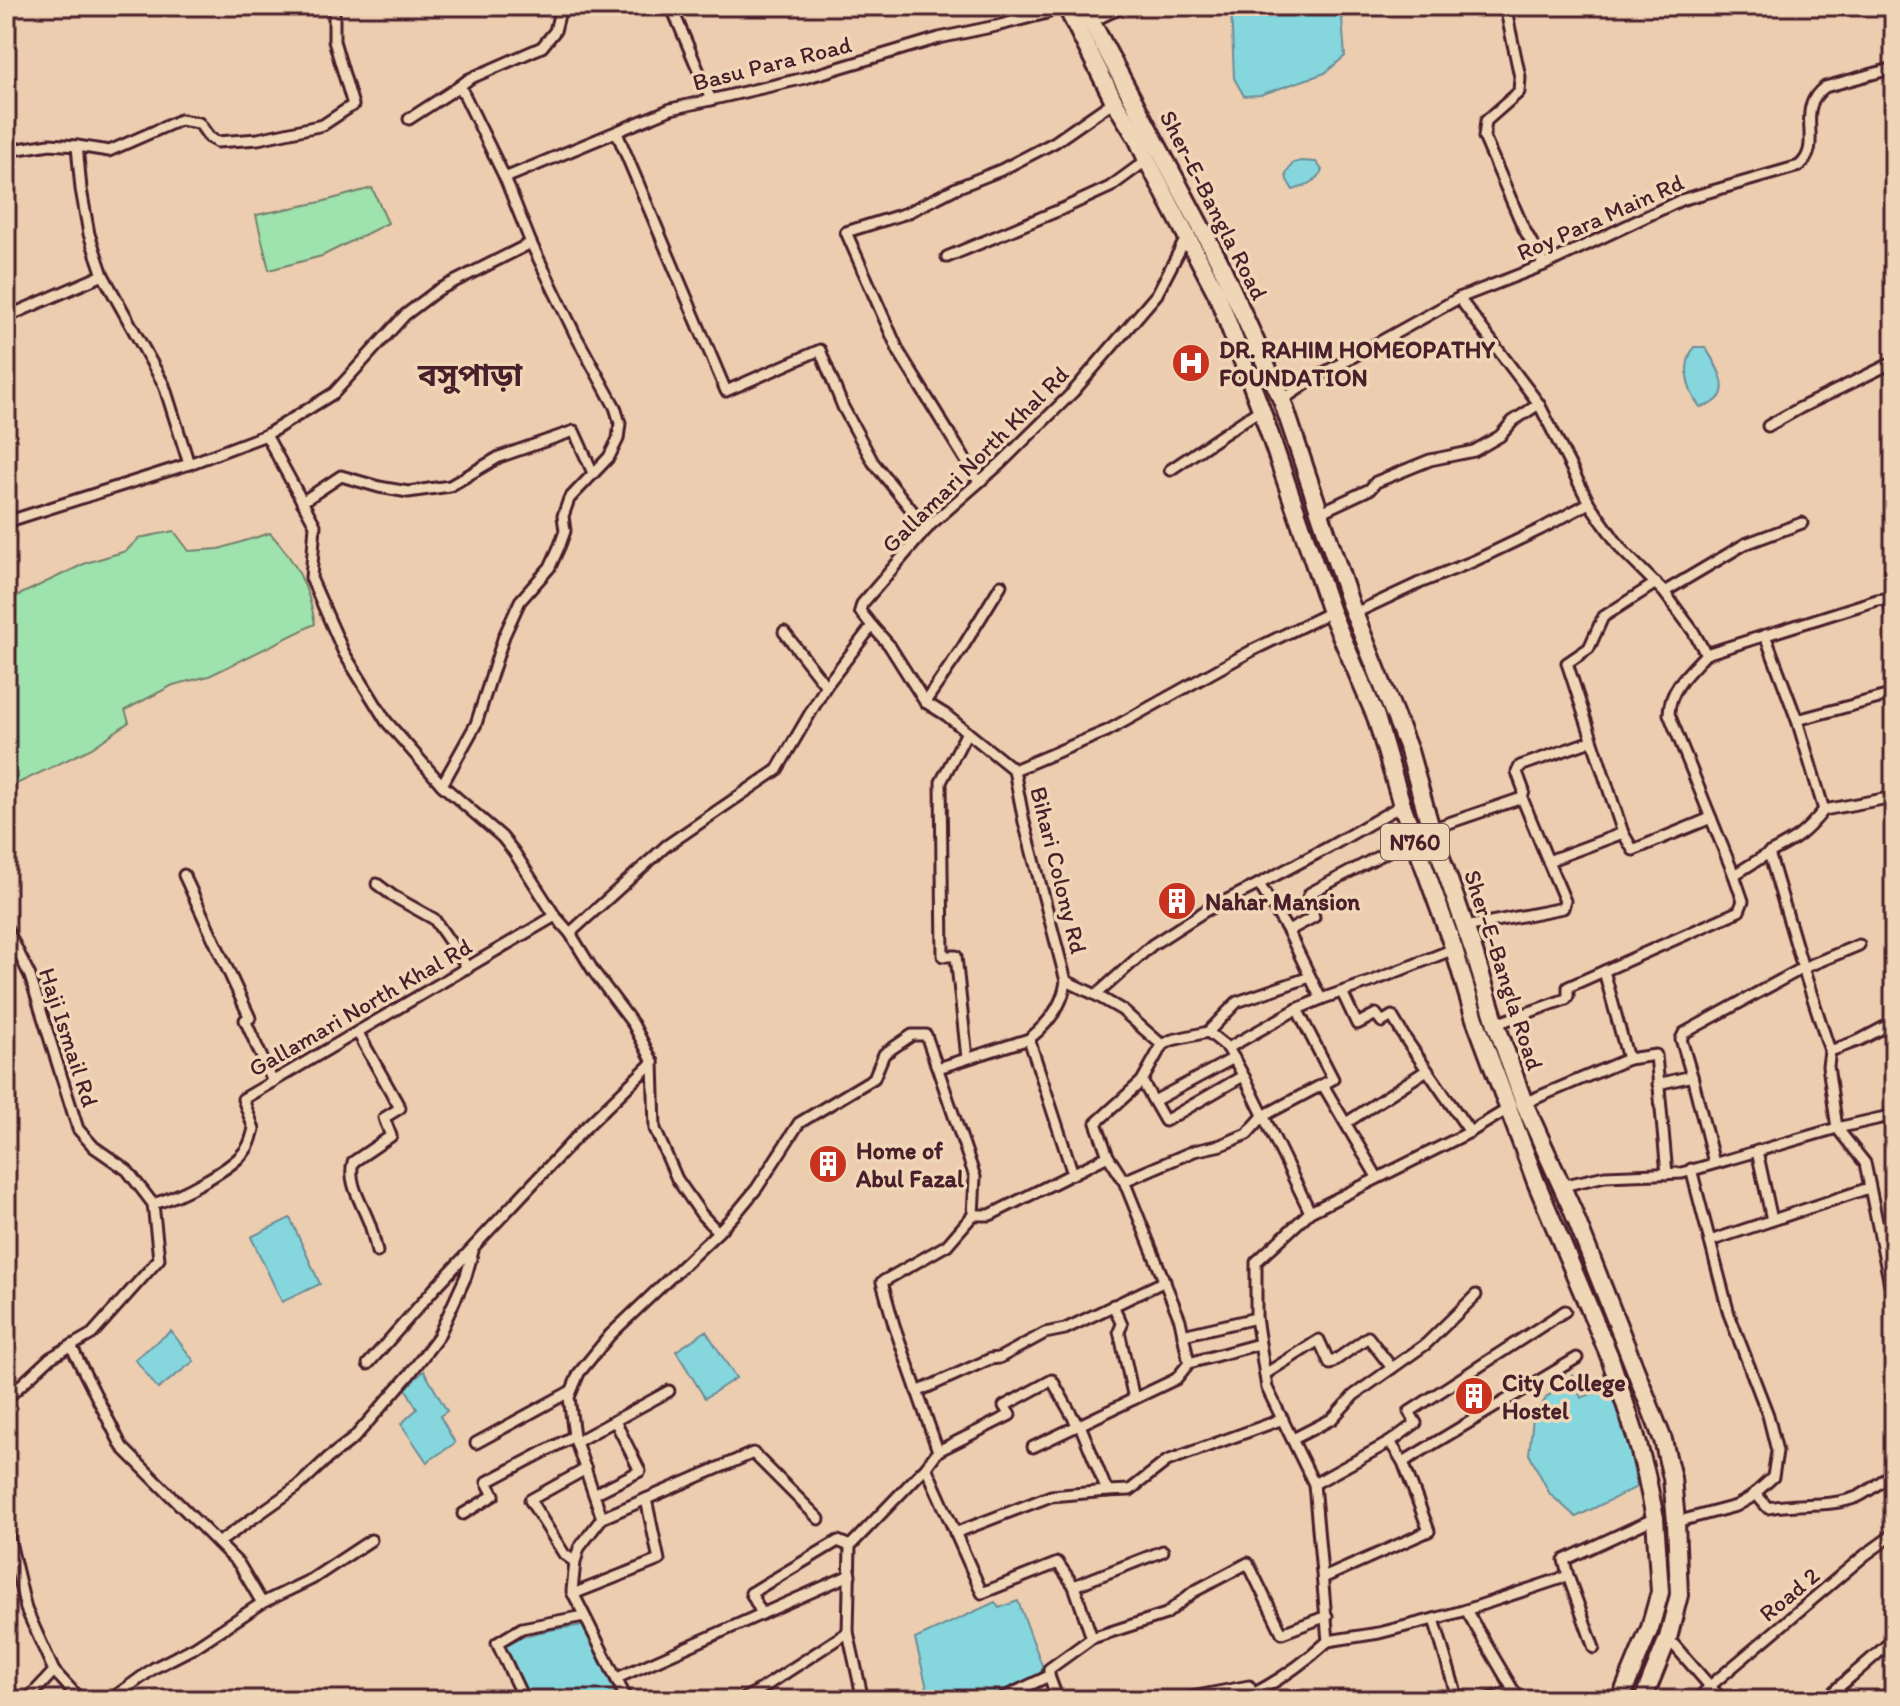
<svg xmlns="http://www.w3.org/2000/svg" width="1900" height="1706" viewBox="0 0 1900 1706" font-family="Itim,'Noto Sans Bengali',sans-serif">
  <style>
    .green { fill: #9ee2ad; stroke: #74806c; stroke-width: 2 }
    .water { fill: #85d7dd; stroke: #6d8d96; stroke-width: 2 }
    .lines { fill: none; stroke-linecap: round; stroke-linejoin: round }
    .street-casing { stroke: #4a1f2b; stroke-width: 15 }
    .highway-casing { stroke: #4a1f2b; stroke-width: 22 }
    .street { stroke: #eed6b6; stroke-width: 9 }
    .highway { stroke: #eed6b6; stroke-width: 16 }
    .labels { text-anchor: middle; dominant-baseline: central; stroke-width: 7; stroke-linejoin: round; paint-order: stroke }
    .shield { fill: #eed6b6; stroke: #7b5655; stroke-width: 2 }
    .shield-label { font-size: 22px; font-weight: bold; fill: #4a1f2b }
    .street-label { font-size: 24px; fill: #4a1f2b; stroke: #eed6b6 }
    .poi-label { font-size: 24px; font-weight: bold; fill: #4a1f2b; stroke: #eed6b6; text-anchor: start }
    .district-label { font-size: 32px; font-weight: bold; fill: #4a1f2b; stroke: #eed6b6 }
  </style>
  <rect width="100%" height="100%" fill="#eccdb0"/>
  <filter id="ink" filterUnits="userSpaceOnUse"><feTurbulence type="fractalNoise" baseFrequency=".0125" numOctaves="2"/><feDisplacementMap in="SourceGraphic" scale="16" xChannelSelector="R" yChannelSelector="G"/><feConvolveMatrix kernelMatrix="1 2 1 2 8 2 1 2 1" color-interpolation-filters="sRGB"/></filter>
  <g filter="url(#ink)">
    <!-- green -->
    <g class="green">
      <polygon points="372,188 388,223 322,256 269,270 256,215 321,202"/>
      <path d="M174 531 189 551 219 549 270 533C296 561 309 587 315 624L209 676 173 685 125 710 129 722 92 748 6 789V599L15 597 86 563 126 551 139 538Z"/>
    </g>
    <!-- water -->
    <g class="water">
      <polygon points="1231,6 1337,6 1342,19 1345,56 1325,73 1260,95 1244,96 1234,78"/>
      <path d="M1301 161 1316 162 1322 170C1317 182 1305 186 1293 190L1287 180 1286 174 1293 163Z"/>
      <path d="M1694 347H1705C1719 369 1739 400 1700 407 1686 389 1682 366 1694 347Z"/>
      <polygon points="290,1218 320,1284 282,1302 251,1237"/>
      <polygon points="171,1331 194,1361 158,1389 135,1359"/>
      <polygon points="706,1331 736,1378 705,1398 676,1351"/>
      <polygon points="424,1371 447,1411 440,1416 455,1443 427,1462 401,1424 417,1409 405,1387"/>
      <polygon points="1573,1375 1581,1398 1609,1387 1625,1425 1637,1487 1576,1517 1550,1494 1529,1454 1533,1418 1547,1397"/>
      <polygon points="1018,1601 1043,1668 1039,1675 986,1700 930,1700 915,1639 995,1602 999,1608"/>
      <path d="M584 1625C601 1648 605 1675 618 1700H525L505 1651 506 1645C530 1631 558 1629 584 1625Z"/>
    </g>
    <g class="lines">
      <!-- street casing -->
      <g class="street-casing">
        <g id="street">
          <polyline points="551,6 559,15 555,31 542,47 469,79 460,86 505,178 531,243 575,334 615,407 620,423 618,439 609,457 569,499 563,516 565,531 560,545 550,567 520,601 504,636 476,724 442,785 502,837 514,852 555,916 570,933 594,972 633,1024 653,1062 655,1129 677,1179 702,1215 718,1232"/>
          <polyline points="671,6 711,100"/>
          <polyline points="1505,6 1520,77 1519,92 1486,121 1484,137 1523,227 1544,265"/>
          <polyline points="1091,22 1124,6"/>
          <polyline points="409,119 460,86"/>
          <polyline points="617,133 726,391 820,350 843,407 873,462 927,529"/>
          <polyline points="77,146 81,189 89,234 103,275 164,385 189,464"/>
          <polyline points="6,151 50,144 77,146 109,151 180,120 199,123 209,137 217,142 258,139 323,125 353,105 334,41 334,6"/>
          <polyline points="505,178 671,109 805,78 939,38 996,26 1047,13 1055,6"/>
          <polyline points="947,257 1062,209 1110,187 1147,160"/>
          <polyline points="1459,298 1539,404 1589,503 1622,550 1664,592 1693,631 1706,654 1877,600 1884,599 1889,603 1894,618"/>
          <polyline points="6,317 103,275"/>
          <path d="M1282 400 1320 375 1459 298 1544 265 1681 200 1799 166C1825 145 1793 110 1825 87L1894 68"/>
          <polyline points="1768,426 1800,408 1894,362"/>
          <polyline points="266,435 315,525 311,578 344,653 386,721 442,785"/>
          <polyline points="1170,470 1261,409"/>
          <polyline points="979,482 899,352 846,232 907,213 956,188 1001,170 1055,142 1114,101"/>
          <polyline points="302,502 341,476 379,487 408,492 450,486 499,457 574,431 593,473"/>
          <polyline points="1319,513 1370,489 1376,482 1430,460 1474,451 1500,436 1513,421 1539,404"/>
          <polyline points="6,522 189,464 266,435 334,393 405,315 438,290 531,243"/>
          <polyline points="1664,592 1745,544 1802,523"/>
          <polyline points="1355,613 1417,584 1474,561 1541,529 1589,503"/>
          <polyline points="872,626 889,645 925,702 946,715 1014,770 1107,731 1253,650 1331,612"/>
          <polyline points="784,632 826,686"/>
          <polyline points="1765,635 1797,720"/>
          <path d="M1706 654C1690 671 1669 689 1669 714L1734 875 1769 853 1803 968 1830 1051"/>
          <polyline points="925,702 961,650 1001,585"/>
          <polyline points="1522,798 1524,791 1517,772 1520,766 1591,741"/>
          <polyline points="1824,810 1797,720 1894,694"/>
          <polyline points="1431,829 1522,798 1548,861"/>
          <polyline points="1623,833 1567,663 1589,648 1603,617 1656,583"/>
          <path d="M1769 853C1797 839 1804 834 1824 810L1894 797"/>
          <polyline points="184,875 250,1018 245,1020 273,1082"/>
          <polyline points="377,884 393,896 434,919 468,968"/>
          <polyline points="6,927 30,976 78,1129 94,1147 127,1170 153,1204 159,1259 92,1334 50,1358 6,1399"/>
          <polyline points="1465,927 1563,908 1565,901 1548,861 1623,833 1633,850 1711,818"/>
          <polyline points="1288,931 1314,917 1308,897 1310,893 1413,838"/>
          <polyline points="570,933 666,846 777,770 826,686 872,626 860,611 862,604 930,525 1001,463 1073,392 1157,294 1187,236"/>
          <polyline points="1066,981 1096,995 1122,1010 1162,1045 1172,1040 1208,1032 1228,1048 1297,1009 1321,999 1373,981 1454,949"/>
          <polyline points="1342,992 1357,1024 1376,1014 1382,1022 1392,1016 1405,1038 1470,1132"/>
          <polyline points="1096,995 1152,945 1205,911 1259,884"/>
          <polyline points="1321,999 1288,931 1259,884 1329,847 1402,805"/>
          <polyline points="1894,1022 1860,1040 1830,1051 1828,1066 1837,1128 1865,1163 1894,1304"/>
          <polyline points="1496,1024 1566,999 1568,996 1568,987 1604,971"/>
          <polyline points="1208,1032 1237,1002 1310,977"/>
          <path d="M358 1033 400 1108 384 1118 391 1136 353 1162C347 1183 363 1205 370 1225 373 1234 375 1243 377 1252"/>
          <polyline points="1029,1039 1073,1174"/>
          <polyline points="1162,1045 1142,1081 1096,1123 1108,1156 1124,1181 1180,1320 1189,1363 1259,1344"/>
          <polyline points="1228,1048 1248,1084 1310,1212"/>
          <polyline points="967,1058 956,956 943,956 941,782 967,732"/>
          <polyline points="1628,1059 1656,1055 1667,1174"/>
          <path d="M936 1064 938 1068 1029 1039C1048 1024 1063 1005 1066 981L1024 822 1014 770"/>
          <polyline points="1692,1076 1681,1039 1684,1033 1803,968 1859,945"/>
          <polyline points="1142,1081 1165,1121 1243,1076"/>
          <polyline points="1658,1084 1692,1076 1714,1163"/>
          <polyline points="1323,1085 1377,1177"/>
          <polyline points="1154,1101 1234,1058"/>
          <polyline points="1524,1103 1628,1059 1604,971 1739,911 1743,901 1734,875"/>
          <polyline points="1346,1123 1427,1070"/>
          <polyline points="1757,1151 1772,1220"/>
          <polyline points="1124,1181 1194,1151 1221,1145 1247,1134 1263,1116 1333,1079 1297,1009"/>
          <polyline points="1562,1186 1605,1176 1682,1173 1837,1128 1894,1115"/>
          <path d="M153 1204C178 1197 234 1169 247 1148 251 1142 252 1135 254 1129L243 1099 555 916"/>
          <polyline points="973,1215 990,1215 1108,1156"/>
          <polyline points="1710,1241 1869,1188"/>
          <polyline points="1113,1305 1122,1325 1119,1331 1134,1399"/>
          <polyline points="1183,1335 1256,1318"/>
          <polyline points="71,1346 122,1447 239,1564 262,1603"/>
          <polyline points="368,1364 435,1288 585,1128 653,1062"/>
          <polyline points="1265,1374 1319,1340 1330,1364 1368,1337 1392,1368"/>
          <polyline points="917,1392 990,1359 999,1358 1045,1333 1065,1329 1165,1281"/>
          <polyline points="1293,1439 1332,1419 1354,1395 1426,1344 1476,1295"/>
          <polyline points="576,1442 669,1391"/>
          <polyline points="1390,1442 1416,1423 1409,1412 1565,1311"/>
          <polyline points="476,1443 571,1391"/>
          <polyline points="1033,1447 1176,1379 1189,1363"/>
          <polyline points="938,1451 1010,1415 1004,1406 1052,1380 1078,1426"/>
          <polyline points="1403,1462 1577,1358"/>
          <polyline points="926,1467 982,1593 1058,1563 1074,1586"/>
          <polyline points="1314,1484 1390,1442 1403,1462 1429,1531 1323,1578"/>
          <polyline points="1107,1491 1130,1490 1167,1461 1283,1419"/>
          <path d="M1755 1493 1768 1508C1797 1502 1829 1508 1857 1497 1869 1492 1882 1480 1894 1473"/>
          <polyline points="594,1494 640,1471 615,1421"/>
          <polyline points="463,1514 494,1495 487,1482 574,1436"/>
          <polyline points="602,1518 753,1453 819,1519"/>
          <polyline points="1676,1522 1736,1506 1750,1498 1773,1477 1777,1451 1768,1415 1729,1314 1691,1169"/>
          <polyline points="6,1525 26,1609 54,1671 27,1700"/>
          <polyline points="955,1533 1051,1496 1107,1491 1080,1425"/>
          <polyline points="218,1543 297,1487 328,1458 354,1438 409,1375 438,1337 466,1276 473,1251"/>
          <polyline points="575,1562 564,1554 530,1500 586,1469"/>
          <polyline points="1568,1576 1594,1648"/>
          <polyline points="573,1594 659,1560 646,1499"/>
          <polyline points="1466,1610 1568,1576 1564,1560 1655,1518"/>
          <polyline points="762,1614 751,1593 838,1541 850,1546"/>
          <polyline points="1434,1619 1466,1610 1519,1700"/>
          <polyline points="1092,1638 1074,1586 1163,1551"/>
          <polyline points="1668,1638 1722,1700"/>
          <polyline points="1328,1641 1379,1633 1434,1619 1458,1700"/>
          <polyline points="54,1671 81,1700"/>
          <polyline points="1049,1676 1049,1669 1092,1638 1166,1614 1193,1592 1248,1563 1282,1633 1327,1616"/>
          <polyline points="617,1678 850,1575"/>
          <polyline points="110,1700 154,1668 195,1647 262,1603 312,1579 371,1540"/>
          <polyline points="524,1700 497,1643 522,1628 584,1616"/>
          <polyline points="627,1700 572,1591 575,1562 579,1548 602,1518 574,1436 569,1397 579,1373 610,1335 718,1232 738,1211 757,1188 799,1123 874,1078 884,1054 912,1035 926,1035 975,1177 973,1215 947,1245 882,1282 894,1325 938,1451 926,1467 850,1546 848,1632 863,1700"/>
          <polyline points="741,1700 758,1691 848,1632"/>
          <polyline points="998,1700 1049,1676 1058,1700"/>
          <polyline points="1176,1700 1249,1686 1253,1694"/>
          <path d="M1254 1700 1253 1694C1280 1680 1305 1662 1328 1641L1314 1484 1267 1388 1256 1318V1262L1310 1212 1470 1132 1508 1109"/>
          <polyline points="1485,1700 1514,1691"/>
          <polyline points="1697,1700 1710,1686 1865,1555 1894,1534"/>
          <polyline points="1824,1700 1894,1639"/>
        </g>
      </g>
      <!-- highway casing -->
      <g class="highway-casing">
        <g id="highway">
          <polyline points="1066,6 1114,101 1137,138 1147,160 1217,294 1261,409 1331,612 1376,717 1402,805 1454,949 1475,1019 1536,1182 1609,1355 1636,1437 1646,1474 1655,1518 1660,1592 1650,1628 1620,1700"/>
          <polyline points="1083,6 1219,261 1282,400 1350,603 1409,751 1431,829 1473,949 1496,1024 1524,1103 1572,1209 1663,1440 1672,1478 1676,1522 1679,1595 1668,1638 1643,1700"/>
        </g>
      </g>
      <!-- street -->
      <use href="#street" class="street"/>
      <!-- highway -->
      <use href="#highway" class="highway"/>
    </g>
  </g>
  <!-- icons -->
  <defs>
    <g id="hospital-disc" transform="scale(2)"><circle r="9.5" fill="#c8321e" stroke="#eed6b6"/><path d="M-5-5h3v3.5h4V-5h3V5h-3V1.5h-4V5h-3Z" fill="#fff"/></g>
    <g id="building-disc" transform="scale(2)"><circle r="9.5" fill="#c8321e" stroke="#eed6b6"/><path d="M-4-6H4V6H1V3H-1V6H-4ZM-2.5-4.3h1.7v1.8h-1.7ZM.8-4.3h1.7v1.8H.8ZM-2.5-1h1.7V.8h-1.7ZM.8-1h1.7V.8H.8Z" fill="#fff"/></g>
  </defs>
  <g fill-rule="evenodd">
    <use href="#hospital-disc" x="1191" y="363"/>
    <use href="#building-disc" x="1177" y="901"/>
    <use href="#building-disc" x="828" y="1164"/>
    <use href="#building-disc" x="1474" y="1396"/>
  </g>
  <g class="labels">
    <!-- shield labels -->
    <rect class="shield" x="1381" y="824" width="68" height="36" rx="6"/>
    <g class="shield-label">
      <text x="1415" y="842">N760</text>
    </g>
    <!-- street labels -->
    <g class="street-label">
      <text transform="translate(772 63) rotate(-14)">Basu Para Road</text>
      <text transform="translate(1214 205) rotate(63)">Sher-E-Bangla Road</text>
      <text transform="translate(1600 217) rotate(-24)">Roy Para Main Rd</text>
      <text transform="translate(975 459) rotate(-45)">Gallamari North Khal Rd</text>
      <text transform="translate(1059 870) rotate(76)">Bihari Colony Rd</text>
      <text transform="translate(1504 970) rotate(72)">Sher-E-Bangla Road</text>
      <text transform="translate(360 1007) rotate(-30)">Gallamari North Khal Rd</text>
      <text transform="translate(69 1037) rotate(72)">Haji Ismail Rd</text>
      <text transform="translate(1789 1594) rotate(-40)">Road 2</text>
    </g>
    <!-- poi labels -->
    <g class="poi-label">
      <text x="1219" y="349">DR. RAHIM HOMEOPATHY<tspan x="1219" dy="28">FOUNDATION</tspan></text>
      <text x="1205" y="901">Nahar Mansion</text>
      <text x="856" y="1150">Home of<tspan x="856" dy="28">Abul Fazal</tspan></text>
      <text x="1502" y="1382">City College<tspan x="1502" dy="28">Hostel</tspan></text>
    </g>
    <!-- district labels -->
    <g class="district-label">
      <text x="470" y="375">বসুপাড়া</text>
    </g>
  </g>
  <!-- margin -->
  <rect width="1900" height="1706" fill="none" stroke="#eed6b6" stroke-width="32"/>
  <rect x="16" y="16" width="1868" height="1674" fill="none" stroke="#4a1f2b" stroke-width="3" filter="url(#ink)"/>
</svg>
